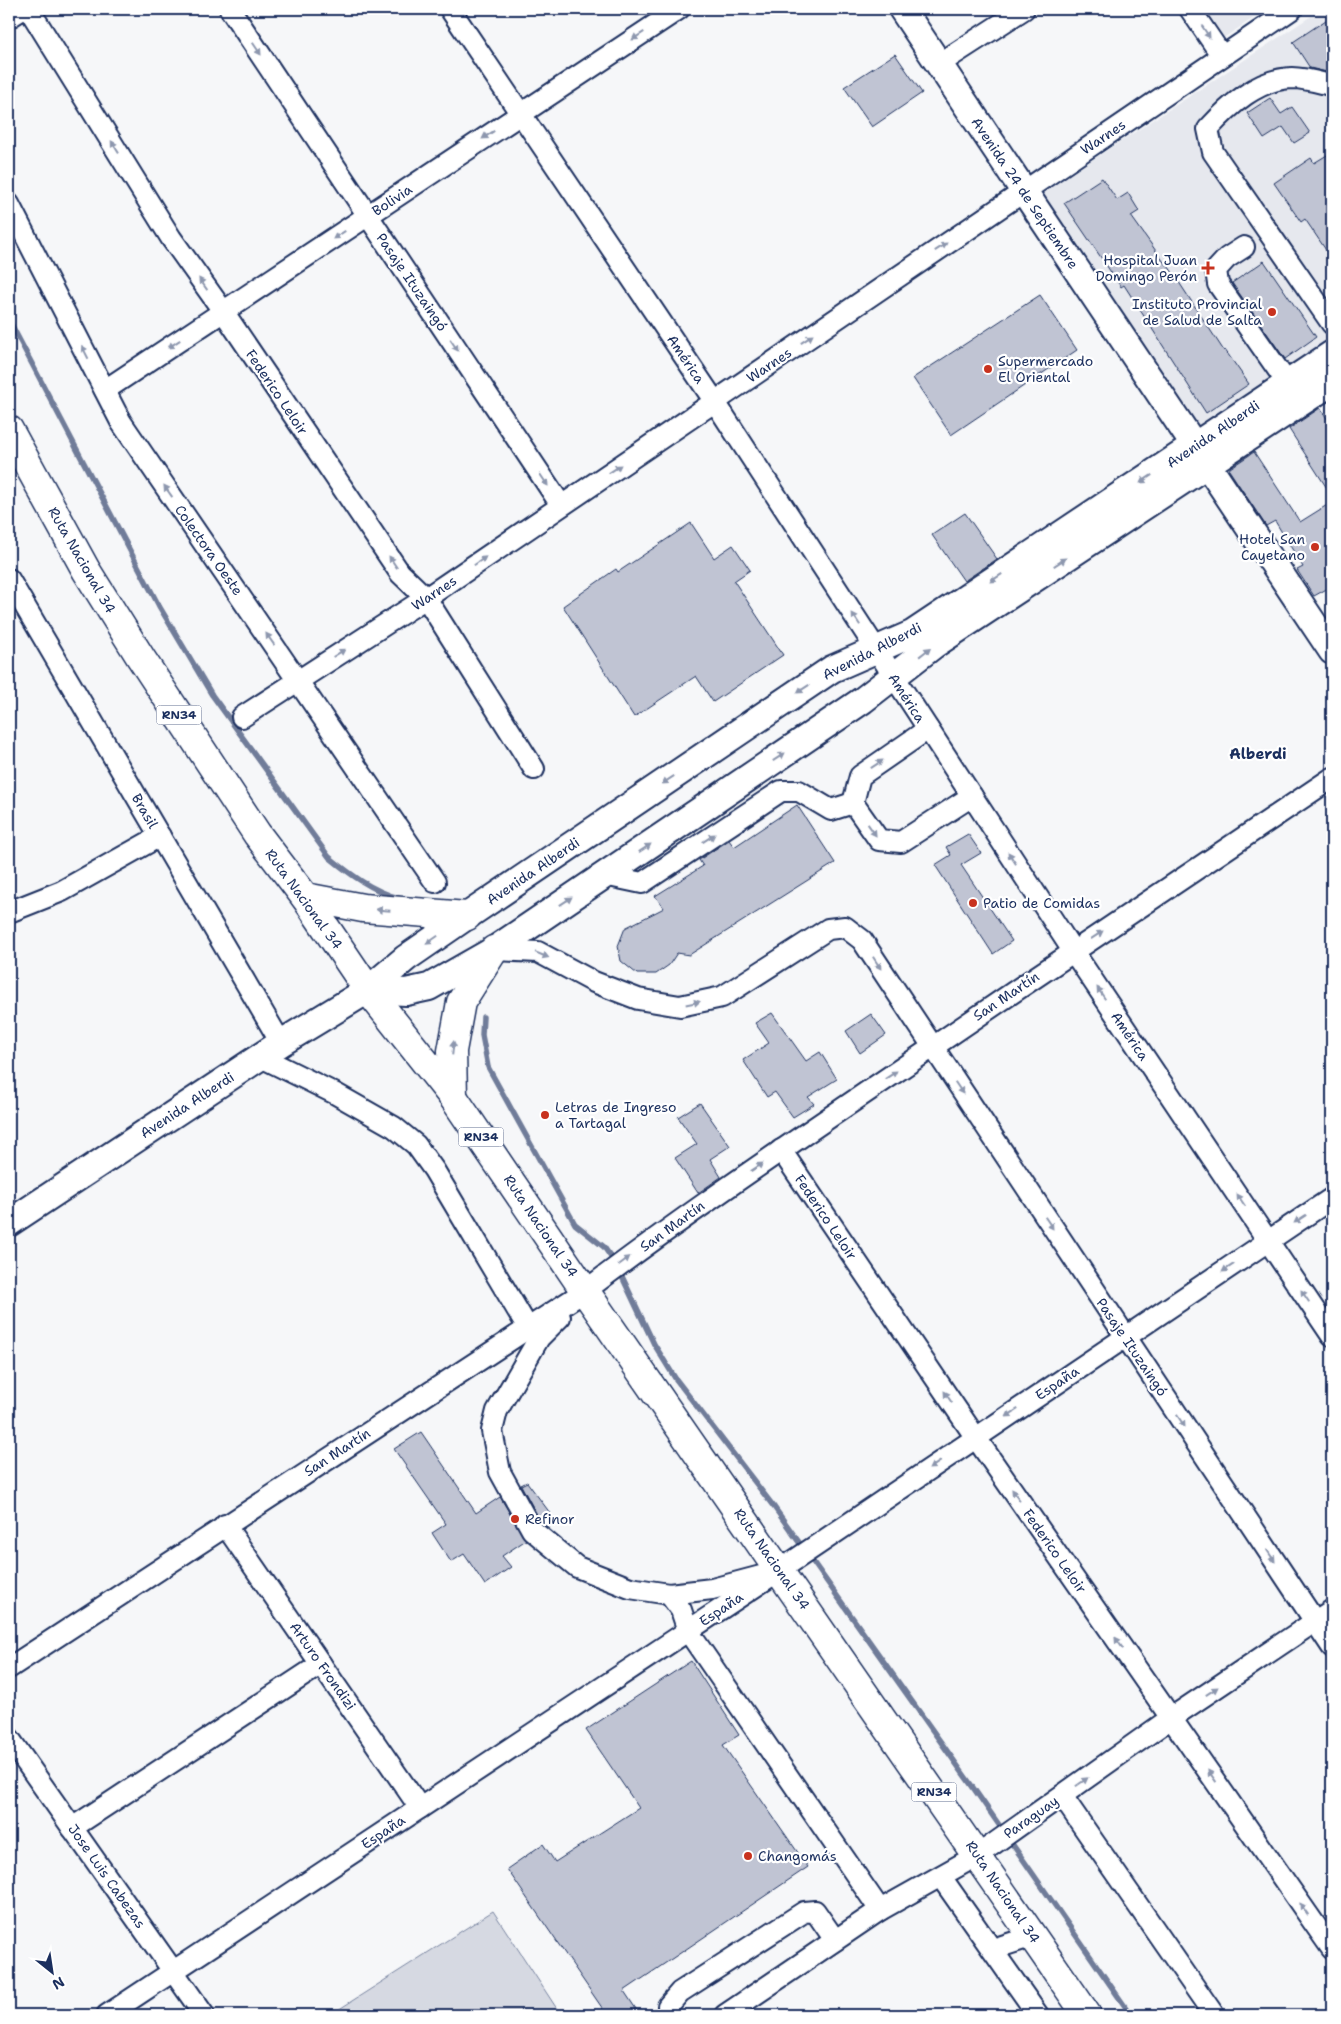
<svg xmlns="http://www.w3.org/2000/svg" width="1341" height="2024" viewBox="0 0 1341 2024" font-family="'Shantell Sans',sans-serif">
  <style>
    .built { fill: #e6e8ee }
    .green { fill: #d6d9e2; stroke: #7884a0 }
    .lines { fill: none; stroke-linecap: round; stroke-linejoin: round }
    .stream { stroke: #707c99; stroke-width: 5.5 }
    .building { fill: #c0c4d3; stroke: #1b2f5e }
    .minor-casing { stroke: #1b2f5e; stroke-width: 24 }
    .major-casing { stroke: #1b2f5e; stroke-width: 30 }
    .highway-casing { stroke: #1b2f5e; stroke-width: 31 }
    .minor { stroke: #fff; stroke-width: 20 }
    .major { stroke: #fff; stroke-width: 26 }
    .highway { stroke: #fff; stroke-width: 28 }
    .oneway { fill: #8d97ae }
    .poi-dot { fill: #c8321e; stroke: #fff; stroke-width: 2 }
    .labels { text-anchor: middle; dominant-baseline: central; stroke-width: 4.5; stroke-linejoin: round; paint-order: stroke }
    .shield { fill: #fff; stroke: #5f6d8e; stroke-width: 1 }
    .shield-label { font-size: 12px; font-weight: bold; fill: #1b2f5e }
    .street-label { font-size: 14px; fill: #1b2f5e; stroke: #fff }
    .poi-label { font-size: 14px; fill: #1b2f5e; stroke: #fff; text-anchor: start }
    .neighbourhood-label { font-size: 15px; font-weight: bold; fill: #1b2f5e; stroke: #fff }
  </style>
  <rect width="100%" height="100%" fill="#f6f7f9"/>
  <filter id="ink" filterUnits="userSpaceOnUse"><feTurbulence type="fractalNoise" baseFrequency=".02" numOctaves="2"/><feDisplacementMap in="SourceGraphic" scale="10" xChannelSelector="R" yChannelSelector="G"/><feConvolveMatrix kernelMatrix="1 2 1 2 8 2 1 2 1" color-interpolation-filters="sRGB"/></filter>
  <g filter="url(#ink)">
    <!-- built -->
    <g class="built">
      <polygon points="1193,9 1267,9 1216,43"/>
      <polygon points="1322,9 1332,9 1332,338 1195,430 1036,197"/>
    </g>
    <!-- green -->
    <polygon class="green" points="493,1911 561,2015 330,2015"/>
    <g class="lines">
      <!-- stream -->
      <g class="stream">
        <path d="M9 320 159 606 212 695 329 857C350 874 372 891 399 898"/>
        <polyline points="483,1017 482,1035 488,1067 575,1224 604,1247 617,1266 654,1344 675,1378 774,1507 972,1786 1131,2015"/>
      </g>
    </g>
    <!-- building -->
    <g class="building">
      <polygon points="1332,16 1332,68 1327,72 1310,68 1293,42"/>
      <polygon points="895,54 922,93 872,127 844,87"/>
      <polygon points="1270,98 1281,114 1292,107 1310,133 1294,143 1283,127 1264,139 1247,113"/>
      <polygon points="1332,152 1332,259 1305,219 1301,222 1274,183 1311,158 1314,163"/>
      <polygon points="1102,178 1117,200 1128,193 1139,211 1131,216 1166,265 1167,264 1224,351 1225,350 1249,384 1206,413 1124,285 1121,287 1064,203"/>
      <polygon points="1264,261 1316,337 1285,359 1232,283"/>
      <polygon points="1040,295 1077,350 951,435 913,378"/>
      <polygon points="1320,408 1332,426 1332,496 1289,429"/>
      <polygon points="1254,452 1300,522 1332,502 1332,586 1314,596 1297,570 1303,567 1275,521 1266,526 1229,470 1230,468"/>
      <polygon points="965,513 997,559 964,581 932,535"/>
      <polygon points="691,523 714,558 733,545 750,570 734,581 783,655 713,702 696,676 634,717 563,606 616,569 618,572"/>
      <polygon points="797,805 835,863 689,955 677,953 669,965 656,974 637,974 621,961 618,946 625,928 664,908 655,896 703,866 699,860 729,840 734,847"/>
      <polygon points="968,834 981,853 961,865 1012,941 993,954 935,865 951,855 946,847"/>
      <polygon points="772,1013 806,1061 820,1052 837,1079 808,1097 814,1104 793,1117 775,1092 767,1097 743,1060 769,1043 755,1023"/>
      <polygon points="871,1014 886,1035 860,1053 846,1031"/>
      <polygon points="700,1103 730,1146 710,1159 721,1177 698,1193 675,1158 697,1144 678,1117"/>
      <polygon points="421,1432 476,1513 500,1497 526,1540 502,1556 511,1567 485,1585 464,1554 451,1562 432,1533 446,1524 394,1449"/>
      <polygon points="527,1482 556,1521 547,1527 541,1522 521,1485"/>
      <polygon points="691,1661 739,1735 723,1745 808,1867 624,1991 640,2015 607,2015 507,1869 543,1844 555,1862 639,1808 586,1730"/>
    </g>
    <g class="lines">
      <!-- minor casing -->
      <g class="minor-casing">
        <g id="minor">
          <polyline points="29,9 171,238 223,311 400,573 426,598 534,769"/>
          <polyline points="230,9 561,505"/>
          <polyline points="450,9 715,402 1073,951 1332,1336"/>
          <polyline points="1190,9 1222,56"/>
          <polyline points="939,64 1024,9"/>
          <path d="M1330 85C1318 82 1304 78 1292 78 1258 79 1230 105 1208 129L1213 152 1332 324"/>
          <polyline points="9,204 121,422 435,882"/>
          <polyline points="1244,247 1227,258 1216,270 1218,284 1288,384"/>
          <polyline points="105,390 679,9"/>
          <polyline points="9,579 281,1043"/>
          <polyline points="242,717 426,598 1292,9"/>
          <polyline points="853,803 860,776 928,729"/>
          <polyline points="604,875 642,883 781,791 799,791 831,810 853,803 879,840 901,842 972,796"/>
          <polyline points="9,912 62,891 160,836"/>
          <polyline points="494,950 538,952 594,982 638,999 680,1006 722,997 828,929 845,927 862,940 1332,1647"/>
          <polyline points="261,1057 336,1094 394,1127 416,1145 434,1170 528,1328"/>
          <polyline points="781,1150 976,1438 1332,1949"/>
          <polyline points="560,1317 539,1338 497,1411 492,1431 500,1472 532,1530 577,1567 630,1588 669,1594 712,1589 761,1576"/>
          <polyline points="225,1525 420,1808"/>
          <polyline points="669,1594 681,1610 688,1631 880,1910"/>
          <path d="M9 1668 585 1291C682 1217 783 1149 883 1081 1032 979 1182 878 1332 778"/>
          <polyline points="9,1738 204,2015"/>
          <polyline points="1062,1796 1214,2015"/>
          <polyline points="72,1828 321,1664"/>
          <polyline points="941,1877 1038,2015"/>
          <polyline points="993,1949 1033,1936"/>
          <polyline points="668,2006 680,1992 804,1912 815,1911 835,1940"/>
          <polyline points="107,2015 780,1570 1332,1198"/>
          <polyline points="725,2015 880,1910 978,1855 1171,1718 1332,1610"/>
        </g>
      </g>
      <!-- major casing -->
      <g class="major-casing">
        <g id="major">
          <polyline points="902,9 1332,651"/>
          <polyline points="9,14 17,9"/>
          <polyline points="368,990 406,992 429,987 494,950 863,700 934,645 1332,382"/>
          <polyline points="9,1223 281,1043 368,990 406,958 467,916 832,669 912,634 1332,354"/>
        </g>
      </g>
      <!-- highway casing -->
      <g class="highway-casing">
        <g id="highway">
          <polyline points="9,430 86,570 141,658 257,834 305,897 368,990 453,1097 585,1291 1087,2015"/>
          <polyline points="305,897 363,908 467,916"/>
          <polyline points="453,1097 452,1051 461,1002 494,950"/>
        </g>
      </g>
      <!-- minor -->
      <use href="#minor" class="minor"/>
      <!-- major -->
      <use href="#major" class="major"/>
      <!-- highway -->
      <use href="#highway" class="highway"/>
    </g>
    <!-- one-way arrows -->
    <defs><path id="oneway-solid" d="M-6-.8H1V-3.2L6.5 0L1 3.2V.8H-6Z" transform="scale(1.25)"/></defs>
    <g class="oneway">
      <use href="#oneway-solid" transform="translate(1206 32) rotate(56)"/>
      <use href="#oneway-solid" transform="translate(638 36) rotate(147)"/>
      <use href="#oneway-solid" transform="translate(257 49) rotate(56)"/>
      <use href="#oneway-solid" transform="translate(488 135) rotate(146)"/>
      <use href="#oneway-solid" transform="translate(115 147) rotate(-122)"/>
      <use href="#oneway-solid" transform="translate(339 235) rotate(147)"/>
      <use href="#oneway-solid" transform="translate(941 247) rotate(-34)"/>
      <use href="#oneway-solid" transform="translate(203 284) rotate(-125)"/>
      <use href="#oneway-solid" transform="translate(807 339) rotate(-34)"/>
      <use href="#oneway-solid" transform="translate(174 344) rotate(146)"/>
      <use href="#oneway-solid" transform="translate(454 345) rotate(56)"/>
      <use href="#oneway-solid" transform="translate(85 352) rotate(-117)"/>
      <use href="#oneway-solid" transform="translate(615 469) rotate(-34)"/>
      <use href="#oneway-solid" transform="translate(1146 479) rotate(146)"/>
      <use href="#oneway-solid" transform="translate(544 480) rotate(56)"/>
      <use href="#oneway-solid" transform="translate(168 491) rotate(-125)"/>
      <use href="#oneway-solid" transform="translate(480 561) rotate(-35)"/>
      <use href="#oneway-solid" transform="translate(393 562) rotate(-124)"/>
      <use href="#oneway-solid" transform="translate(1060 562) rotate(-33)"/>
      <use href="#oneway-solid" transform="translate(996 578) rotate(146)"/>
      <use href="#oneway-solid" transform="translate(856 619) rotate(-123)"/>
      <use href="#oneway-solid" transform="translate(270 639) rotate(-125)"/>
      <use href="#oneway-solid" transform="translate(925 652) rotate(-38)"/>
      <use href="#oneway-solid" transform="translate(339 653) rotate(-32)"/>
      <use href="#oneway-solid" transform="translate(803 689) rotate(146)"/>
      <use href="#oneway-solid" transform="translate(779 757) rotate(-34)"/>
      <use href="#oneway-solid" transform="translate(877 764) rotate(-34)"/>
      <use href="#oneway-solid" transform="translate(668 780) rotate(146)"/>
      <use href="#oneway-solid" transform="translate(872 830) rotate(55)"/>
      <use href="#oneway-solid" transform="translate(709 838) rotate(-33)"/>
      <use href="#oneway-solid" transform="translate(645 848) rotate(-34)"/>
      <use href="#oneway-solid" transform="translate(1012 858) rotate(-123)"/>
      <use href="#oneway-solid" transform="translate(566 901) rotate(-34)"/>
      <use href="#oneway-solid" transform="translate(383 910) rotate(-175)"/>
      <use href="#oneway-solid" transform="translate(1097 935) rotate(-34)"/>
      <use href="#oneway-solid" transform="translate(432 940) rotate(145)"/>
      <use href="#oneway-solid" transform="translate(542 955) rotate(22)"/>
      <use href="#oneway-solid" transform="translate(877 963) rotate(57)"/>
      <use href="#oneway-solid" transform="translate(1101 993) rotate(-124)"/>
      <use href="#oneway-solid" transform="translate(693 1003) rotate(-12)"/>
      <use href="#oneway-solid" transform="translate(453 1048) rotate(-84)"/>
      <use href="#oneway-solid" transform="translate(891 1075) rotate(-34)"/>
      <use href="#oneway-solid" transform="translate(959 1088) rotate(56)"/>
      <use href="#oneway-solid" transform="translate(757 1167) rotate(-34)"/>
      <use href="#oneway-solid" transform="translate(1241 1200) rotate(-124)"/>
      <use href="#oneway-solid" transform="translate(1300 1219) rotate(146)"/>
      <use href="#oneway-solid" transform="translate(1049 1223) rotate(56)"/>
      <use href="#oneway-solid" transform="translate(624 1261) rotate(-37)"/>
      <use href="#oneway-solid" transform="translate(1228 1268) rotate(146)"/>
      <use href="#oneway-solid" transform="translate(1305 1296) rotate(-124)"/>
      <use href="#oneway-solid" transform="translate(948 1397) rotate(-124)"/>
      <use href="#oneway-solid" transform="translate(1012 1413) rotate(146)"/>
      <use href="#oneway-solid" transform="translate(1181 1421) rotate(56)"/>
      <use href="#oneway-solid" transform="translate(935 1465) rotate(146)"/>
      <use href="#oneway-solid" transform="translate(1016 1495) rotate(-125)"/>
      <use href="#oneway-solid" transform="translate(1271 1556) rotate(56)"/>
      <use href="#oneway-solid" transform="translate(1119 1643) rotate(-125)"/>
      <use href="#oneway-solid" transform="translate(1212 1691) rotate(-34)"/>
      <use href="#oneway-solid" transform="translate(1212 1776) rotate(-125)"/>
      <use href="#oneway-solid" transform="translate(1082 1782) rotate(-35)"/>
      <use href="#oneway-solid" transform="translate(1304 1909) rotate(-125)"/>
    </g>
  </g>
  <!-- markers -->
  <g class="poi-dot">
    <path d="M1205.5 260.5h5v5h5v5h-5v5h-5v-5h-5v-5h5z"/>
    <circle cx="1272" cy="312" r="5"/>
    <circle cx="988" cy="369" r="5"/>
    <circle cx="1315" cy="547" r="5"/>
    <circle cx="973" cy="903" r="5"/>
    <circle cx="545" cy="1115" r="5"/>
    <circle cx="515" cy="1519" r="5"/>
    <circle cx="748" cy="1856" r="5"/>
  </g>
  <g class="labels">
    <!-- shield labels -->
    <g class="shield">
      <rect x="156.5" y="705.5" width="45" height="19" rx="4"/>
      <rect x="458.5" y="1127.5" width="45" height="19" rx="4"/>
      <rect x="911.5" y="1782.5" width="45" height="19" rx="4"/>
    </g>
    <g class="shield-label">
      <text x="179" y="715">RN34</text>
      <text x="481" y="1137">RN34</text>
      <text x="934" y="1792">RN34</text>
    </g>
    <!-- street labels -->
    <g class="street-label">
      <text transform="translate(1103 137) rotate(-34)">Warnes</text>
      <text transform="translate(1025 193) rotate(56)">Avenida 24 de Septiembre</text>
      <text transform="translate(392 200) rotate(-34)">Bolivia</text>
      <text transform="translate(412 282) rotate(56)">Pasaje Ituzaingó</text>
      <text transform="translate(686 359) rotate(56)">América</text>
      <text transform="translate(769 365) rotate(-34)">Warnes</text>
      <text transform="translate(277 392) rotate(56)">Federico Leloir</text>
      <text transform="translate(1213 434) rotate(-34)">Avenida Alberdi</text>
      <text transform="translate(209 550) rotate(55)">Colectora Oeste</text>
      <text transform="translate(82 560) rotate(60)">Ruta Nacional 34</text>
      <text transform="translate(434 593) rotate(-34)">Warnes</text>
      <text transform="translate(872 651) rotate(-27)">Avenida Alberdi</text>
      <text transform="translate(907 698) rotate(57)">América</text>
      <text transform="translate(145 811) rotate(60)">Brasil</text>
      <text transform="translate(533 871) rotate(-34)">Avenida Alberdi</text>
      <text transform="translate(304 899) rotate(54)">Ruta Nacional 34</text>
      <text transform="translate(1006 996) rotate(-34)">San Martín</text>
      <text transform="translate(1130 1036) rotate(56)">América</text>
      <text transform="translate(187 1105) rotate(-33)">Avenida Alberdi</text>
      <text transform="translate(826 1217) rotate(56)">Federico Leloir</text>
      <text transform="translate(541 1226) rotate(56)">Ruta Nacional 34</text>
      <text transform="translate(672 1226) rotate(-36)">San Martín</text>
      <text transform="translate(1132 1347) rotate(56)">Pasaje Ituzaingó</text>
      <text transform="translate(1057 1383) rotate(-34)">España</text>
      <text transform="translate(337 1452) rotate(-33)">San Martín</text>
      <text transform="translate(1055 1551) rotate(55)">Federico Leloir</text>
      <text transform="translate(772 1559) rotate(55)">Ruta Nacional 34</text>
      <text transform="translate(721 1609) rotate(-34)">España</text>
      <text transform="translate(323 1666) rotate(55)">Arturo Frondizi</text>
      <text transform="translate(1031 1817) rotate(-35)">Paraguay</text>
      <text transform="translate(383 1832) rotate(-34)">España</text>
      <text transform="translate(107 1876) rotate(55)">Jose Luis Cabezas</text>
      <text transform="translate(1003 1892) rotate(56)">Ruta Nacional 34</text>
    </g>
    <!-- poi labels -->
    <g class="poi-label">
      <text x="1197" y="260" text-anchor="end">Hospital Juan<tspan x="1197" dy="16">Domingo Perón</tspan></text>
      <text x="1262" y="304" text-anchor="end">Instituto Provincial<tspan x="1262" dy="16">de Salud de Salta</tspan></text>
      <text x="998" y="361">Supermercado<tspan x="998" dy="16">El Oriental</tspan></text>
      <text x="1305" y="539" text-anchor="end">Hotel San<tspan x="1305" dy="16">Cayetano</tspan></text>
      <text x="983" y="903">Patio de Comidas</text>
      <text x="555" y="1107">Letras de Ingreso<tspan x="555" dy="16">a Tartagal</tspan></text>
      <text x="525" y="1519">Refinor</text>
      <text x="758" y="1856">Changomás</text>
    </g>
    <!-- neighbourhood labels -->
    <g class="neighbourhood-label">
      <text x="1258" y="754">Alberdi</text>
    </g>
  </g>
  <!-- margin -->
  <rect width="1341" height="2024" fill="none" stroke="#fff" stroke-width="30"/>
  <rect x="15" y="15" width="1311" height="1994" fill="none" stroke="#1b2f5e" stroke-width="2" filter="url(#ink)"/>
  <!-- north arrow -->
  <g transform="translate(52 1972) rotate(150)" stroke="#ffffff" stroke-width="4" paint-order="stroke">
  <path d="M0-4L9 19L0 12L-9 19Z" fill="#1b2f5e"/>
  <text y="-8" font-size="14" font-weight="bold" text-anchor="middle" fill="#1b2f5e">N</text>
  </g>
</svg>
